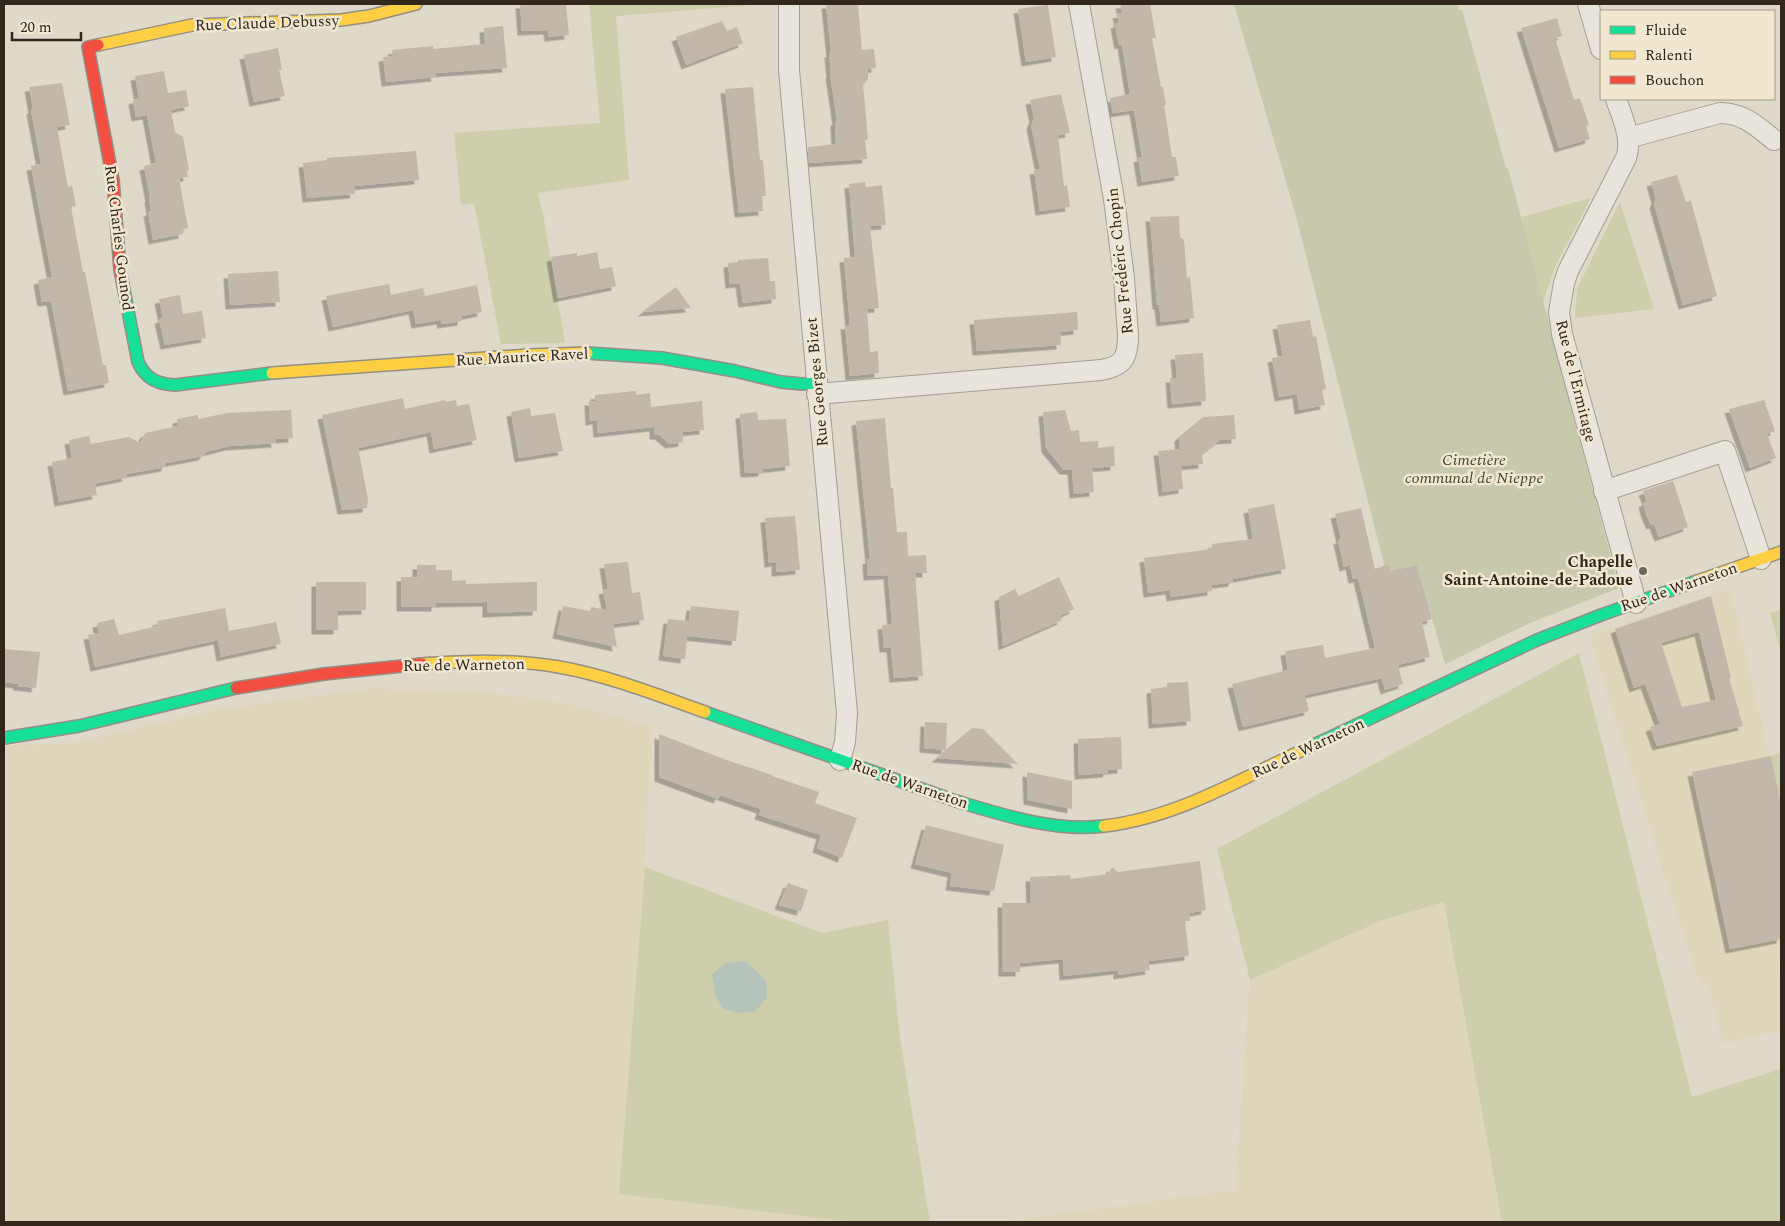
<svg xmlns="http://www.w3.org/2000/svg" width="1785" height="1226" viewBox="0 0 1785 1226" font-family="Spectral,serif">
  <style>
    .farmland { fill: #ded7bb }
    .green { fill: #cecead }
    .cemetery { fill: #c8c8ad }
    .water { fill: #b5c4bb }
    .building { fill: #c2b7ab; fill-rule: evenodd; filter: url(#shadow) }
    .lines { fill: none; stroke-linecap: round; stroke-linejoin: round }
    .street-casing { stroke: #a49e93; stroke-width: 22 }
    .fast-casing { stroke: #948e84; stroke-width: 14 }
    .slow-casing { stroke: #948e84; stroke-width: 14 }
    .jam-casing { stroke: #948e84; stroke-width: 14 }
    .street { stroke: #e8e4db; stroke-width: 20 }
    .fast { stroke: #16e098; stroke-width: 11 }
    .slow { stroke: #ffcf43; stroke-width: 11 }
    .jam { stroke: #f24e42; stroke-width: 11 }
    .poi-dot { fill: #6e655a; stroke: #f1e7d0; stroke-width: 2 }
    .labels { text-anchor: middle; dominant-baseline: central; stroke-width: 5; stroke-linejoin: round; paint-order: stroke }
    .street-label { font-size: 16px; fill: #31271d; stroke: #f1e7d0 }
    .park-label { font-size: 16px; font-style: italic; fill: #424b26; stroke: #f1e7d0 }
    .poi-label { font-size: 16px; font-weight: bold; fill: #31271d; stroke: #f1e7d0; text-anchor: end }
  </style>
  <defs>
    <filter id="shadow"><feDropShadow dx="-4.5" dy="4.5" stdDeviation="0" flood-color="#0004"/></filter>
  </defs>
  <rect width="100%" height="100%" fill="#dfd9ca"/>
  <!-- farmland -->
  <g class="farmland">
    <polygon points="1731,589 1781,806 1781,962 1776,964 1781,983 1781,1030 1722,1044 1708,983 1699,985 1589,636"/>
    <polygon points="367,689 477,691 567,703 652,727 645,867 619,1193 852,1222 4,1222 4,746 75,743 221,709"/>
    <polygon points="1444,902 1502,1222 1002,1222 1235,1190 1250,980 1380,921"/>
  </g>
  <!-- green -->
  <g class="green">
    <polygon points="589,4 765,4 616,16 629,180 538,193 544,219 565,343 501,344 474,203 461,205 454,133 600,123"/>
    <polygon points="1591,198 1555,267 1543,302 1521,217"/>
    <polygon points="1620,202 1654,309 1575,318 1577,289"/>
    <polygon points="1781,610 1781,653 1770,613"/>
    <polygon points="1579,653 1692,1097 1781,1069 1781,1222 1502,1222 1444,902 1380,921 1250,980 1217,849"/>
    <polygon points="1781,753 1781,806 1771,756"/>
    <polygon points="645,867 822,933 888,920 900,1038 930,1222 852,1222 619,1194"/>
  </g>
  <!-- cemetery -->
  <polygon class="cemetery" points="1234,4 1457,4 1459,10 1462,10 1506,168 1508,168 1619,588 1530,623 1445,664 1417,565 1386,572 1296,216"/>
  <!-- water -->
  <polygon class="water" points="746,961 766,981 767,997 755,1012 738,1013 722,1008 715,993 712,974 726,963"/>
  <!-- building -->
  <g class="building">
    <polygon points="520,4 566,4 569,35 549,37 548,30 522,31"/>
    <polygon points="826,4 858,4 862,50 874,49 876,68 868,69 868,79 863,85 868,139 865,140 867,159 809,163 808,147 836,144 835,121 837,121 830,74 831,74 829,53 831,53"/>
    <polygon points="1120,4 1150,4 1156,38 1152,38 1161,87 1163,87 1166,105 1164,105 1172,157 1176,157 1179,176 1142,182 1138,158 1142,157 1134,110 1113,113 1110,98 1130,94 1122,44 1119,45 1115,24 1119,23 1117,14 1122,13"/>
    <polygon points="1048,5 1056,57 1026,62 1018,9"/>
    <polygon points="1557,18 1562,36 1555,38 1574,100 1580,98 1589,125 1586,126 1590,139 1559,148 1521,28"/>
    <polygon points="722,21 727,31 737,27 743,43 686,65 676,37"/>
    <polygon points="503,26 507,68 435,73 436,77 386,82 383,57 393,56 392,50 433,46 433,49 485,44 484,28"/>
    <polygon points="278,48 282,70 279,70 285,96 254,102 244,55"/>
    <polygon points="164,71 168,93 186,90 189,106 171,110 175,132 183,137 189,170 187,171 188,177 179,178 188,228 183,229 183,234 153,240 148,212 151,211 149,198 150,198 144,166 156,163 147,115 136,117 133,100 139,98 135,76"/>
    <polygon points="62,83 70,125 57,127 68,187 72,186 76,206 71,207 83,272 85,272 103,365 106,365 109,383 68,391 51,301 42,302 38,280 52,277 31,166 41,164 31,110 33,109 29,87"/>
    <polygon points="753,87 760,160 763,160 766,196 762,196 763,211 739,213 725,89"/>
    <polygon points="1061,94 1070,133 1058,135 1064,186 1067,185 1070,207 1040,211 1034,170 1040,169 1031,125 1034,118 1030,100"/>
    <polygon points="416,151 419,180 354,186 355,194 307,198 303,163 327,160 327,158"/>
    <polygon points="1677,175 1686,202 1691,201 1717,296 1683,305 1654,204 1656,199 1651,182"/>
    <polygon points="865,182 866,187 882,185 886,225 870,226 879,308 867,309 870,352 878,351 879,373 850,376 845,325 850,325 844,258 855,257 849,184"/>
    <polygon points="1179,216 1180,237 1184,240 1187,278 1190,277 1194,318 1161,322 1159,305 1157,305 1150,217"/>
    <polygon points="597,252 600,269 612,267 616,286 558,298 551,257 577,253 577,256"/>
    <polygon points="768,258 770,281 775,281 776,299 743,303 740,283 730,284 728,263 738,262 738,260"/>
    <polygon points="278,271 280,302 230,305 228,274"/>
    <polygon points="389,284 391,295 423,288 425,296 477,285 482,312 462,316 462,321 442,324 441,320 416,324 413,310 333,327 326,296"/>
    <polygon points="676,287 691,308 642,312"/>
    <polygon points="180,295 183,314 202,311 206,338 165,345 159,319 163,318 159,299"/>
    <polygon points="1077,312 1078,330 1060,332 1061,345 977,351 974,320"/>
    <polygon points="1310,320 1313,337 1316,336 1326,389 1322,390 1325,405 1299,410 1297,394 1279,397 1272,358 1283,356 1277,325"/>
    <polygon points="1203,353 1206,401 1172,404 1170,378 1177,378 1175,355"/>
    <polygon points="636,391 636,395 650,393 651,407 702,401 704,430 682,432 683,442 670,444 659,435 654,435 654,427 598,433 597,420 590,421 589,401 595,401 595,395"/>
    <polygon points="403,398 405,409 445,400 445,402 456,400 457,406 469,404 477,440 434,449 431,432 358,448 368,499 367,508 342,510 322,415"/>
    <polygon points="1764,400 1775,431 1767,434 1776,458 1750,468 1729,409"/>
    <polygon points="530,408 531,416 555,413 563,451 519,458 511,412"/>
    <polygon points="291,410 293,438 275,439 276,443 230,446 206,452 203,456 166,463 166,467 126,474 127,477 98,483 95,484 97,495 59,502 52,462 72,458 69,440 89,436 91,444 129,437 140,443 145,433 178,426 177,419 198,415 198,419 227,413"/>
    <polygon points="1065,410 1071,431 1079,430 1080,442 1098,441 1098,448 1114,446 1115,466 1092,468 1094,492 1074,494 1072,470 1064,470 1046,448 1043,412"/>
    <polygon points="757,412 758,420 786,419 790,466 763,469 763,472 745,473 740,414"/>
    <polygon points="1234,415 1236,439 1220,440 1202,454 1203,464 1181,466 1183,489 1163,492 1158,451 1180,449 1180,456 1179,437 1203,417"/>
    <polygon points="885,418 891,488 893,488 897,532 907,532 908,556 926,555 927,573 915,573 923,676 894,678 891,648 884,648 882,625 892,624 888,575 868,576 867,560 870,559 856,421"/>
    <polygon points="1673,481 1688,527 1659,537 1654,524 1651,525 1646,514 1643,503 1647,501 1643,491"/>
    <polygon points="1274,504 1286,569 1233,579 1233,582 1211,585 1212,591 1171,597 1170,590 1148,593 1144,558 1212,549 1212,544 1253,539 1248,509"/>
    <polygon points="1361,508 1375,569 1388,564 1390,571 1417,565 1432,619 1422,622 1430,657 1398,665 1403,684 1385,690 1382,678 1305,695 1309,711 1243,727 1232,684 1288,670 1285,651 1323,645 1325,658 1375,648 1358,578 1353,579 1350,565 1344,567 1338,540 1341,539 1335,514"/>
    <polygon points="795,516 800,570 776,572 776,562 769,563 765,518"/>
    <polygon points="628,562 632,593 640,592 644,620 613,624 617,647 557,634 563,606 590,611 591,607 607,610 603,590 608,589 604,564"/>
    <polygon points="417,565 436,565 436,570 452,570 452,581 466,580 466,584 537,582 537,611 487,613 487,602 436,603 436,607 401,607 401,577 417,577"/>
    <polygon points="1059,577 1074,609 1060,616 1062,620 1003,646 999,597 1015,589 1019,596"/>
    <polygon points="316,582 366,582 366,610 338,611 338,630 316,630"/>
    <path d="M1711 596 1731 678H1729L1743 726 1657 746 1650 727 1660 724 1645 684 1634 688 1615 629ZM1699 632 1716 700 1682 707 1661 643Z"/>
    <polygon points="691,606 739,611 736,641 688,636 688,628 685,659 663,656 668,619 689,621"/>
    <polygon points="225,608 229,631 276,622 281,644 221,657 218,640 95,667 88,635 99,633 97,623 114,619 119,635 158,626 157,621"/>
    <polygon points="4,649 40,652 36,688 18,686 18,684 4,682"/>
    <polygon points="1188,682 1191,721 1153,724 1151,689 1167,687 1167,683"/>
    <polygon points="925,722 947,723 946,750 924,748"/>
    <polygon points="972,728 983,729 1018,764 936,758"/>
    <polygon points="659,734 724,759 772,775 772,776 819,792 815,803 857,818 842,858 817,848 821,835 759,815 761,809 720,795 718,799 659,777"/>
    <polygon points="1121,737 1122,769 1108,770 1107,773 1079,775 1078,739"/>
    <polygon points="1771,756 1781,805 1781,939 1730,949 1692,772"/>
    <polygon points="1027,772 1072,781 1072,809 1028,800"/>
    <polygon points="926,825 1004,845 994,891 950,886 952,873 915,864"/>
    <polygon points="1200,861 1206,910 1189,913 1190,921 1185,921 1189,956 1148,961 1150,970 1118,975 1118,970 1064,976 1063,959 1020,963 1020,972 1003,972 1002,903 1031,903 1030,877 1070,875 1071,879 1108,874 1112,867 1118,872"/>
    <polygon points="788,883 808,890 801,911 779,905"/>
  </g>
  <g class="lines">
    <!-- street casing -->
    <g class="street-casing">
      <g id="street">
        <polyline points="789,4 789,70 847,713 845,742 840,760"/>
        <polyline points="1588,4 1601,49"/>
        <path d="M1616 99C1622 117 1633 139 1626 158L1568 271 1564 283 1559 312 1562 334 1636 603"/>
        <path d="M1628 138 1720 113C1743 113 1757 126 1774 140"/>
        <path d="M817 394 1101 370C1124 366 1128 357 1128 335L1124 278 1114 199 1079 4"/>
        <polyline points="1604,491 1725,451 1761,559"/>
      </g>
    </g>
    <!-- fast casing -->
    <g class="fast-casing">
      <g id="fast">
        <path d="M123 285 138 362C146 379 157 384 175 385L272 373"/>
        <polyline points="587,353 662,358 735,371 781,382 802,384 817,383"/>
        <path d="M705 712 956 801C1003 815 1054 832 1104 826"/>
        <polyline points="4,738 79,726 236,688"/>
        <polyline points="1303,750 1537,640 1601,615 1697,581"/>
      </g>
    </g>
    <!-- slow casing -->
    <g class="slow-casing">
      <g id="slow">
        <polyline points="98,45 192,25 341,20 369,16 416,4"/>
        <polyline points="272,373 529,355 587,353"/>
        <polyline points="1697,581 1781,552"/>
        <path d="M422 664C468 661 514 659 559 667 610 676 657 695 705 712"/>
        <path d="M1104 826C1175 818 1239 780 1303 750"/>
      </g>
    </g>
    <!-- jam casing -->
    <g class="jam-casing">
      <g id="jam">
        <polyline points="98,45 88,47 113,180 120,270 123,285"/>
        <polyline points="236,688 324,674 422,664"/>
      </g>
    </g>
    <!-- street -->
    <use href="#street" class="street"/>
    <!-- fast -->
    <use href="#fast" class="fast"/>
    <!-- slow -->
    <use href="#slow" class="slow"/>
    <!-- jam -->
    <use href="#jam" class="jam"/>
  </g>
  <!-- markers -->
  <circle class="poi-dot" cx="1643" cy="571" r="5"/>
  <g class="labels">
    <!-- street labels -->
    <g class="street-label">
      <text transform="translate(267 23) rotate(-2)">Rue Claude Debussy</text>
      <text transform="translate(119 238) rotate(83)">Rue Charles Gounod</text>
      <text transform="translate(1120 261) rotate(-96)">Rue Frédéric Chopin</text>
      <text transform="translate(522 357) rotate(-3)">Rue Maurice Ravel</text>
      <text transform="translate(1576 381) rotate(76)">Rue de l'Ermitage</text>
      <text transform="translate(817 382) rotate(-95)">Rue Georges Bizet</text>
      <text transform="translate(1679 587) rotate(-19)">Rue de Warneton</text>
      <text transform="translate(464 665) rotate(-1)">Rue de Warneton</text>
      <text transform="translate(1308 748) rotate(-25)">Rue de Warneton</text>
      <text transform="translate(910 784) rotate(19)">Rue de Warneton</text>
    </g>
    <!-- park labels -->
    <g class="park-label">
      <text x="1474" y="460">Cimetière<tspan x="1474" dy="18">communal de Nieppe</tspan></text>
    </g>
    <!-- poi labels -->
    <g class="poi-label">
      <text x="1633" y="562">Chapelle<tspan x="1633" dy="18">Saint-Antoine-de-Padoue</tspan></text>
    </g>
  </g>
  <!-- border -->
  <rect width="1785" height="1226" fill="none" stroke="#31271d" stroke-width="10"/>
  <!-- legend -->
  <rect x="1600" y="10" width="175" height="90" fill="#f1e7d0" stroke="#a49a88"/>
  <rect x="1610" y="26" width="25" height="8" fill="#16e098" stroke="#a49a88"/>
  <text x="1645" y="35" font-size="15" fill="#31271d">Fluide</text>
  <rect x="1610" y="51" width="25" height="8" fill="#ffcf43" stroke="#a49a88"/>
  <text x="1645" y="60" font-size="15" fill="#31271d">Ralenti</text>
  <rect x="1610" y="76" width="25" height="8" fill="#f24e42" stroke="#a49a88"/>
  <text x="1645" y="85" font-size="15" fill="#31271d">Bouchon</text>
  <!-- scale -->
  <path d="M12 32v8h69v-8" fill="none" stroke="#31271d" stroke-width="2.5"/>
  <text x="20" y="32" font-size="15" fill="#31271d" stroke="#f1e7d0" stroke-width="4" paint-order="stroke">20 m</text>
</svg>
